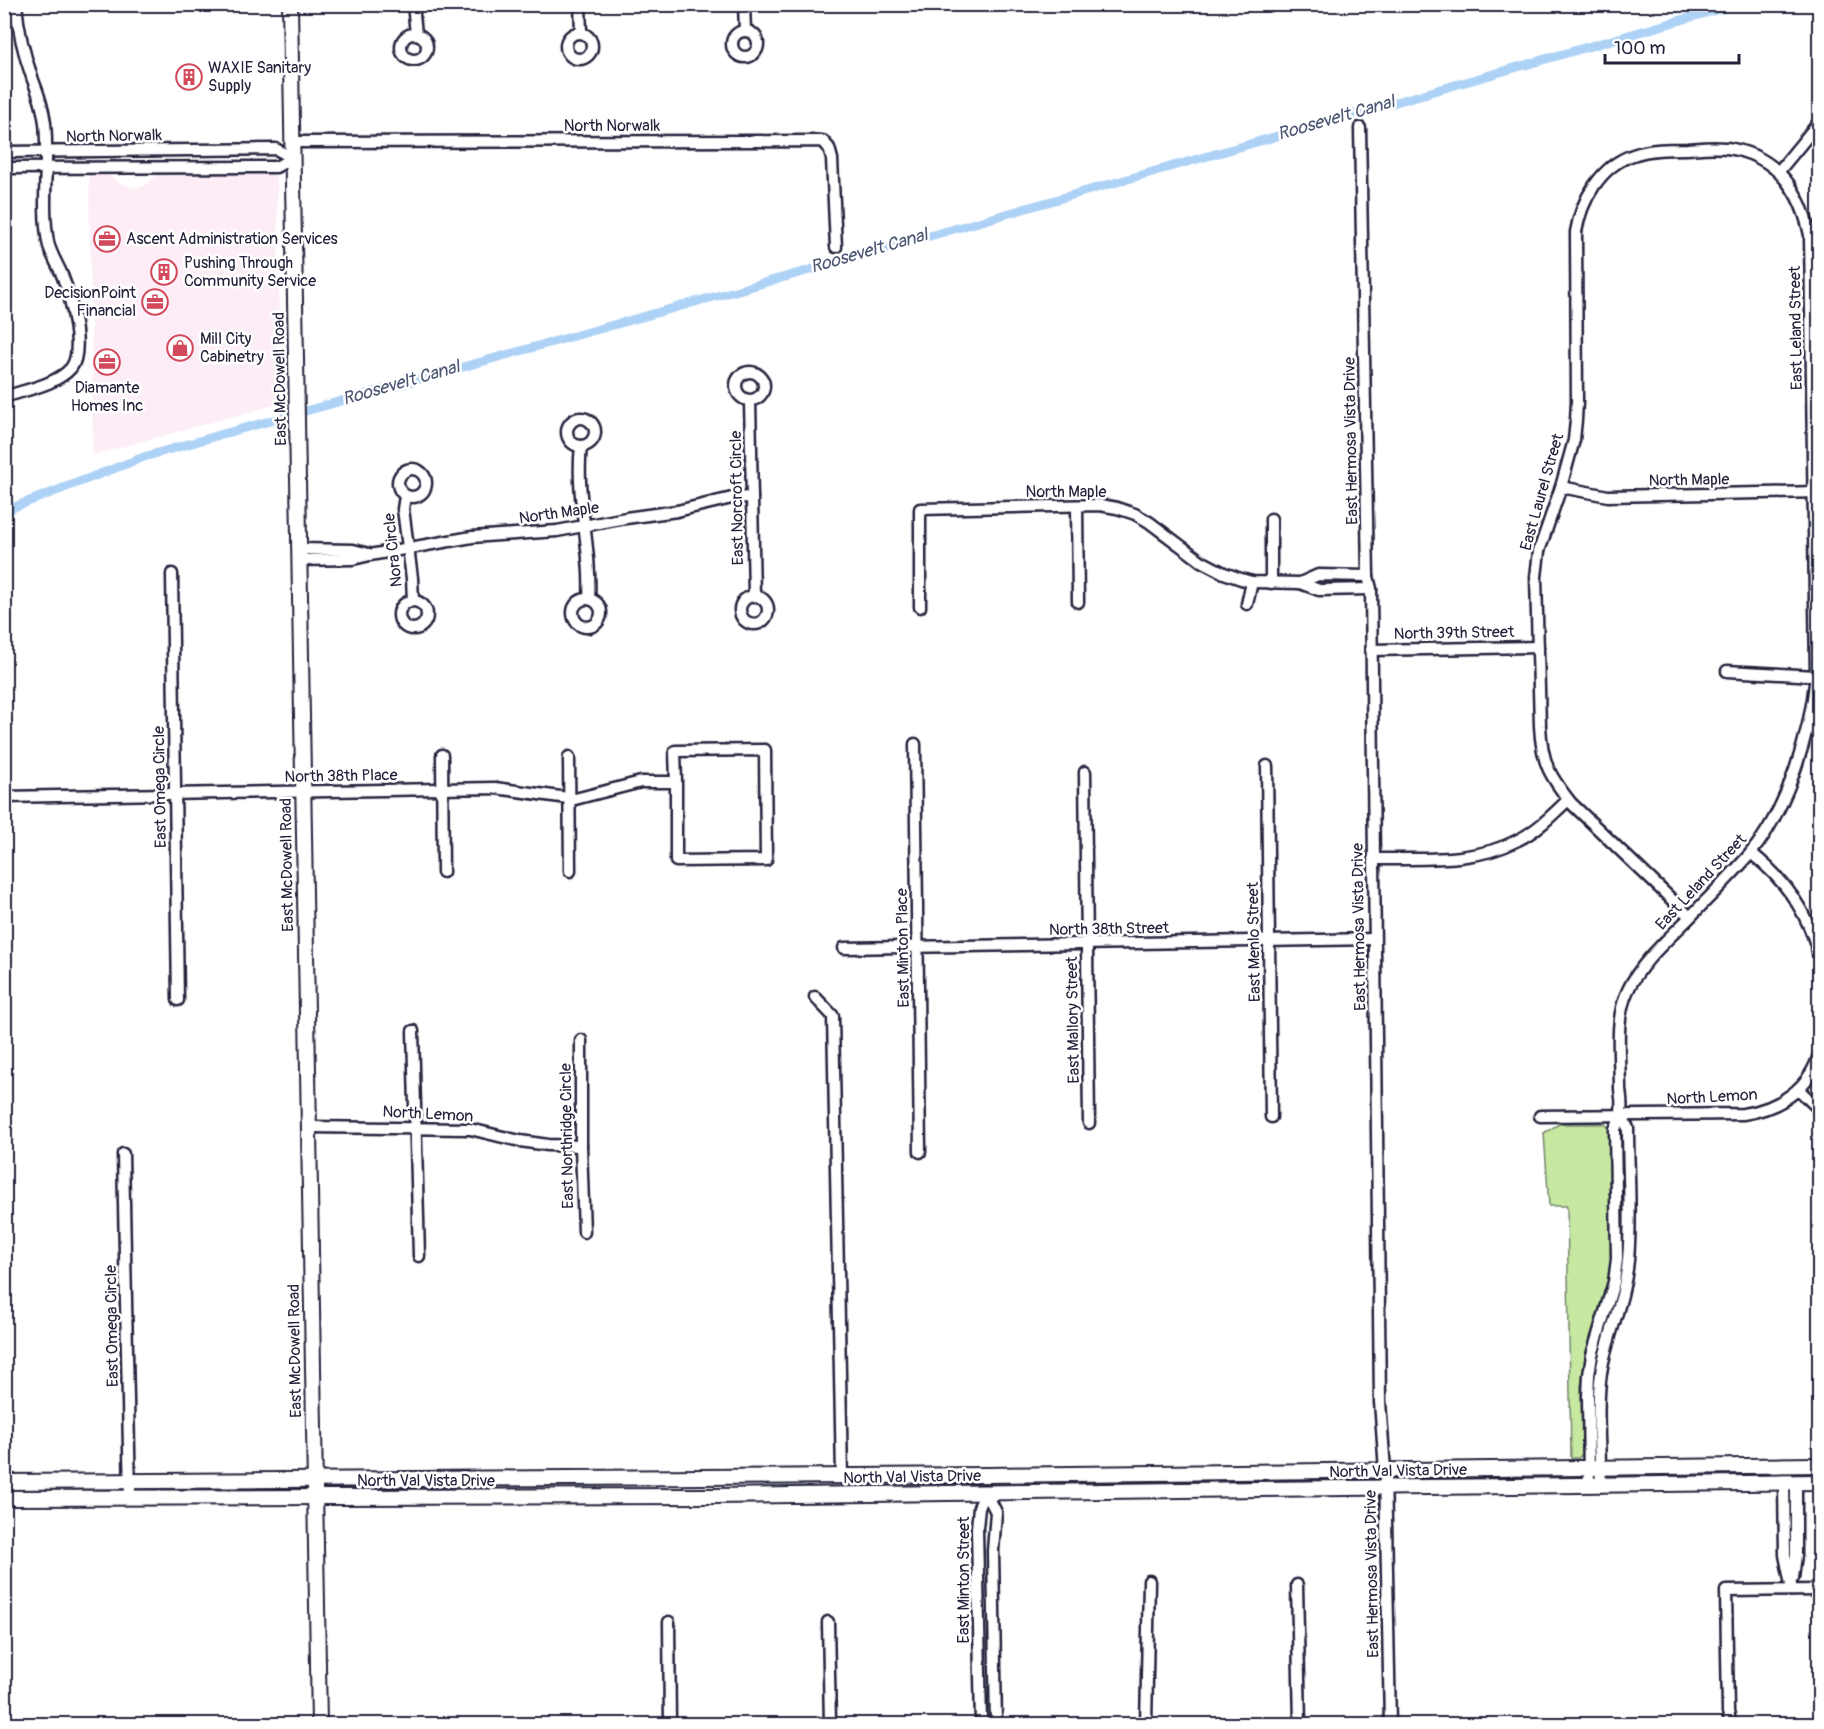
<svg xmlns="http://www.w3.org/2000/svg" width="1824" height="1729" viewBox="0 0 1824 1729" font-family="Pangolin,sans-serif">
  <style>
    .built { fill: #fdedf6 }
    .green { fill: #c6e8a1; stroke: #74856e; stroke-width: 1.5 }
    .lines { fill: none; stroke-linecap: round; stroke-linejoin: round }
    .canal { stroke: #aed2f6; stroke-width: 9 }
    .minor-casing { stroke: #22223b; stroke-width: 15 }
    .major-casing { stroke: #22223b; stroke-width: 18 }
    .minor { stroke: #fff; stroke-width: 10 }
    .major { stroke: #fff; stroke-width: 14 }
    .labels { text-anchor: middle; dominant-baseline: central; stroke-width: 5; stroke-linejoin: round; paint-order: stroke }
    .poi-label { font-size: 16px; fill: #22223b; stroke: #fff; text-anchor: start }
    .street-label { font-size: 16px; fill: #22223b; stroke: #fff }
    .water-label { font-size: 18px; font-style: italic; fill: #4c5773; stroke: #fff }
  </style>
  <rect width="100%" height="100%" fill="#fff"/>
  <filter id="ink" filterUnits="userSpaceOnUse"><feTurbulence type="fractalNoise" baseFrequency=".0167" numOctaves="2"/><feDisplacementMap in="SourceGraphic" scale="12" xChannelSelector="R" yChannelSelector="G"/><feConvolveMatrix kernelMatrix="1 2 1 2 8 2 1 2 1" color-interpolation-filters="sRGB"/></filter>
  <g filter="url(#ink)">
    <!-- built -->
    <polygon class="built" points="105,172 116,181 133,188 142,187 149,183 159,173 269,172 274,175 277,181 281,403 93,455 89,173"/>
    <!-- green -->
    <polygon class="green" points="1559,1124 1605,1124 1609,1128 1612,1253 1609,1279 1585,1363 1581,1386 1583,1452 1579,1458 1571,1458 1567,1206 1549,1206 1544,1133"/>
    <g class="lines">
      <!-- canal -->
      <polyline class="canal" points="4,511 144,457 216,436 846,260 1737,4"/>
      <!-- minor casing -->
      <g class="minor-casing">
        <g id="minor">
          <polyline points="413,4 416,34"/>
          <polyline points="580,4 581,33"/>
          <polyline points="744,4 745,31"/>
          <circle cx="745" cy="44" r="13"/>
          <circle cx="579" cy="46" r="13"/>
          <circle cx="414" cy="47" r="13"/>
          <polyline points="1360,128 1368,576 1371,589 1380,1402 1385,1470 1390,1724"/>
          <polyline points="292,142 823,141 829,148 832,159 836,247"/>
          <polyline points="4,152 276,149 292,158"/>
          <polyline points="4,168 276,167 292,158"/>
          <polyline points="1779,171 1820,121"/>
          <circle cx="750" cy="386" r="14"/>
          <path d="M4 397C25 390 56 385 71 368 85 350 70 295 62 275 58 265 50 253 48 242 41 203 49 162 45 123 43 107 39 95 33 80 24 55 18 30 16 4"/>
          <polyline points="750,401 754,595"/>
          <circle cx="581" cy="432" r="14"/>
          <path d="M581 446C575 497 592 547 589 599"/>
          <circle cx="412" cy="483" r="14"/>
          <polyline points="1561,487 1608,496 1820,492"/>
          <polyline points="405,496 403,509 412,578 413,601"/>
          <polyline points="1077,506 1078,602"/>
          <polyline points="1271,519 1271,583"/>
          <polyline points="299,549 353,550 369,554"/>
          <polyline points="299,560 353,559 370,555 472,537 557,531 626,518 677,511 732,498 752,497"/>
          <polyline points="172,574 178,1000"/>
          <polyline points="1300,583 1318,575 1368,576"/>
          <circle cx="754" cy="610" r="14"/>
          <circle cx="587" cy="613" r="14"/>
          <circle cx="413" cy="615" r="14"/>
          <polyline points="1247,604 1252,582"/>
          <polyline points="920,607 920,509 1100,505 1117,508 1135,514 1149,522 1201,561 1224,573 1241,579 1252,582 1300,583 1319,590 1371,589"/>
          <polyline points="1371,650 1538,647"/>
          <polyline points="1727,671 1816,676"/>
          <polyline points="915,744 920,1152"/>
          <polyline points="442,755 443,872"/>
          <polyline points="569,757 570,871"/>
          <polyline points="1267,766 1271,1117"/>
          <polyline points="1085,772 1089,1123"/>
          <polyline points="4,797 495,788 575,799 641,782 676,782 675,751 765,750 766,860 676,861 676,782"/>
          <path d="M1751 853C1787 881 1810 915 1820 960"/>
          <path d="M1373 859C1422 858 1473 864 1518 840 1537 831 1553 814 1568 800"/>
          <polyline points="844,948 1374,939"/>
          <polyline points="815,997 833,1016 842,1476"/>
          <polyline points="413,1031 419,1256"/>
          <polyline points="581,1040 581,1146 584,1232"/>
          <polyline points="1798,1089 1820,1110"/>
          <path d="M1540 1116 1743 1114C1779 1109 1811 1088 1820 1051"/>
          <polyline points="309,1127 470,1129 520,1141 548,1145 581,1146"/>
          <polyline points="123,1154 130,1498"/>
          <polyline points="1784,1483 1785,1555 1792,1590"/>
          <path d="M1589 1486 1588 1396 1589 1375 1592 1355 1614 1282 1617 1259 1615 1129C1617 1125 1619 1121 1620 1116 1623 1108 1621 1097 1620 1089 1620 1057 1614 1019 1628 990 1642 960 1671 937 1693 914 1712 894 1732 875 1750 854 1788 809 1810 734 1816 676L1810 235C1801 192 1778 158 1733 149 1718 146 1702 148 1687 149 1669 149 1650 149 1633 155 1600 166 1581 201 1576 232L1577 402 1576 420 1574 440 1561 487 1539 551 1536 577 1540 726C1542 763 1549 775 1571 803L1690 917"/>
          <path d="M1601 1486C1600 1449 1595 1397 1603 1362 1611 1327 1625 1297 1628 1260 1632 1217 1628 1171 1628 1128L1621 1115"/>
          <polyline points="986,1492 996,1512 993,1551 996,1724"/>
          <polyline points="1793,1578 1796,1555 1796,1483"/>
          <polyline points="1297,1585 1300,1724"/>
          <polyline points="669,1622 670,1724"/>
          <polyline points="828,1622 830,1724"/>
          <polyline points="981,1724 977,1528 979,1507 986,1492"/>
          <polyline points="1146,1724 1149,1581"/>
          <polyline points="1731,1724 1728,1712 1726,1591 1820,1590"/>
        </g>
      </g>
      <!-- major casing -->
      <g class="major-casing">
        <g id="major">
          <polyline points="290,4 319,1724"/>
          <polyline points="4,1482 986,1475 1820,1465"/>
          <polyline points="4,1498 714,1496 1820,1482"/>
        </g>
      </g>
      <!-- minor -->
      <use href="#minor" class="minor"/>
      <!-- major -->
      <use href="#major" class="major"/>
    </g>
  </g>
  <!-- icons -->
  <defs>
    <g id="building-ring" transform="scale(1.35)"><circle r="9.5" fill="#fff" stroke="#d1495b" stroke-width="1.5"/><path d="M-4-6H4V6H1V3H-1V6H-4ZM-2.5-4.3h1.7v1.8h-1.7ZM.8-4.3h1.7v1.8H.8ZM-2.5-1h1.7V.8h-1.7ZM.8-1h1.7V.8H.8Z" fill="#d1495b"/></g>
    <g id="office-ring" transform="scale(1.35)"><circle r="9.5" fill="#fff" stroke="#d1495b" stroke-width="1.5"/><path d="M-6-3h4V-5.5h4V-3h4V5H-6ZM-1-4.5V-3h2v-1.5ZM-6 0V1H6V0Z" fill="#d1495b"/></g>
    <g id="shop-ring" transform="scale(1.35)"><circle r="9.5" fill="#fff" stroke="#d1495b" stroke-width="1.5"/><path d="M-5-2.5h2.3a2.7 3.5 0 0 1 5.4 0H5L5.5 6h-11ZM-1.5-2.5h3a1.5 2.3 0 0 0-3 0Z" fill="#d1495b"/></g>
  </defs>
  <g fill-rule="evenodd">
    <use href="#building-ring" x="189" y="77"/>
    <use href="#office-ring" x="107" y="239"/>
    <use href="#building-ring" x="164" y="272"/>
    <use href="#office-ring" x="155" y="302"/>
    <use href="#shop-ring" x="180" y="348"/>
    <use href="#office-ring" x="107" y="362"/>
  </g>
  <g class="labels">
    <!-- poi labels -->
    <g class="poi-label">
      <text x="208" y="68">WAXIE Sanitary<tspan x="208" dy="18">Supply</tspan></text>
      <text x="126" y="239">Ascent Administration Services</text>
      <text x="184" y="263">Pushing Through<tspan x="184" dy="18">Community Service</tspan></text>
      <text x="136" y="293" text-anchor="end">DecisionPoint<tspan x="136" dy="18">Financial</tspan></text>
      <text x="200" y="339">Mill City<tspan x="200" dy="18">Cabinetry</tspan></text>
      <text x="107" y="388" text-anchor="middle">Diamante<tspan x="107" dy="18">Homes Inc</tspan></text>
    </g>
    <!-- street labels -->
    <g class="street-label">
      <text x="612" y="126">North Norwalk</text>
      <text transform="translate(114 136) rotate(-1)">North Norwalk</text>
      <text transform="translate(1796 328) rotate(-91)">East Leland Street</text>
      <text transform="translate(280 379) rotate(-91)">East McDowell Road</text>
      <text transform="translate(1351 441) rotate(-91)">East Hermosa Vista Drive</text>
      <text transform="translate(1689 480) rotate(-1)">North Maple</text>
      <text x="1066" y="492">North Maple</text>
      <text transform="translate(1542 492) rotate(-74)">East Laurel Street</text>
      <text transform="translate(737 498) rotate(-91)">East Norcroft Circle</text>
      <text transform="translate(559 513) rotate(-8)">North Maple</text>
      <text transform="translate(393 550) rotate(-96)">Nora Circle</text>
      <text transform="translate(1454 633) rotate(-1)">North 39th Street</text>
      <text transform="translate(341 776) rotate(-1)">North 38th Place</text>
      <text transform="translate(160 787) rotate(-91)">East Omega Circle</text>
      <text transform="translate(287 865) rotate(-91)">East McDowell Road</text>
      <text transform="translate(1701 882) rotate(-47)">East Leland Street</text>
      <text transform="translate(1359 927) rotate(-91)">East Hermosa Vista Drive</text>
      <text transform="translate(1109 929) rotate(-1)">North 38th Street</text>
      <text transform="translate(1254 942) rotate(-91)">East Menlo Street</text>
      <text transform="translate(903 948) rotate(-91)">East Minton Place</text>
      <text transform="translate(1073 1020) rotate(-91)">East Mallory Street</text>
      <text transform="translate(1712 1097) rotate(-3)">North Lemon</text>
      <text transform="translate(428 1114) rotate(3)">North Lemon</text>
      <text transform="translate(567 1136) rotate(-91)">East Northridge Circle</text>
      <text transform="translate(112 1326) rotate(-91)">East Omega Circle</text>
      <text transform="translate(295 1351) rotate(-91)">East McDowell Road</text>
      <text transform="translate(1398 1471) rotate(-1)">North Val Vista Drive</text>
      <text transform="translate(912 1477) rotate(-1)">North Val Vista Drive</text>
      <text x="426" y="1481">North Val Vista Drive</text>
      <text transform="translate(1372 1574) rotate(-91)">East Hermosa Vista Drive</text>
      <text transform="translate(964 1580) rotate(-90)">East Minton Street</text>
    </g>
    <!-- water labels -->
    <g class="water-label">
      <text transform="translate(1336 118) rotate(-16)">Roosevelt Canal</text>
      <text transform="translate(869 251) rotate(-16)">Roosevelt Canal</text>
      <text transform="translate(401 383) rotate(-16)">Roosevelt Canal</text>
    </g>
  </g>
  <!-- margin -->
  <rect width="1824" height="1729" fill="none" stroke="#fff" stroke-width="24"/>
  <rect x="12" y="12" width="1800" height="1705" fill="none" stroke="#22223b" stroke-width="2" filter="url(#ink)"/>
  <!-- scale -->
  <path d="M1605 54v9h134v-9" fill="none" stroke="#22223b" stroke-width="3"/>
  <text x="1614" y="54" font-size="18" fill="#22223b" stroke="#ffffff" stroke-width="4.5" paint-order="stroke">100 m</text>
</svg>
